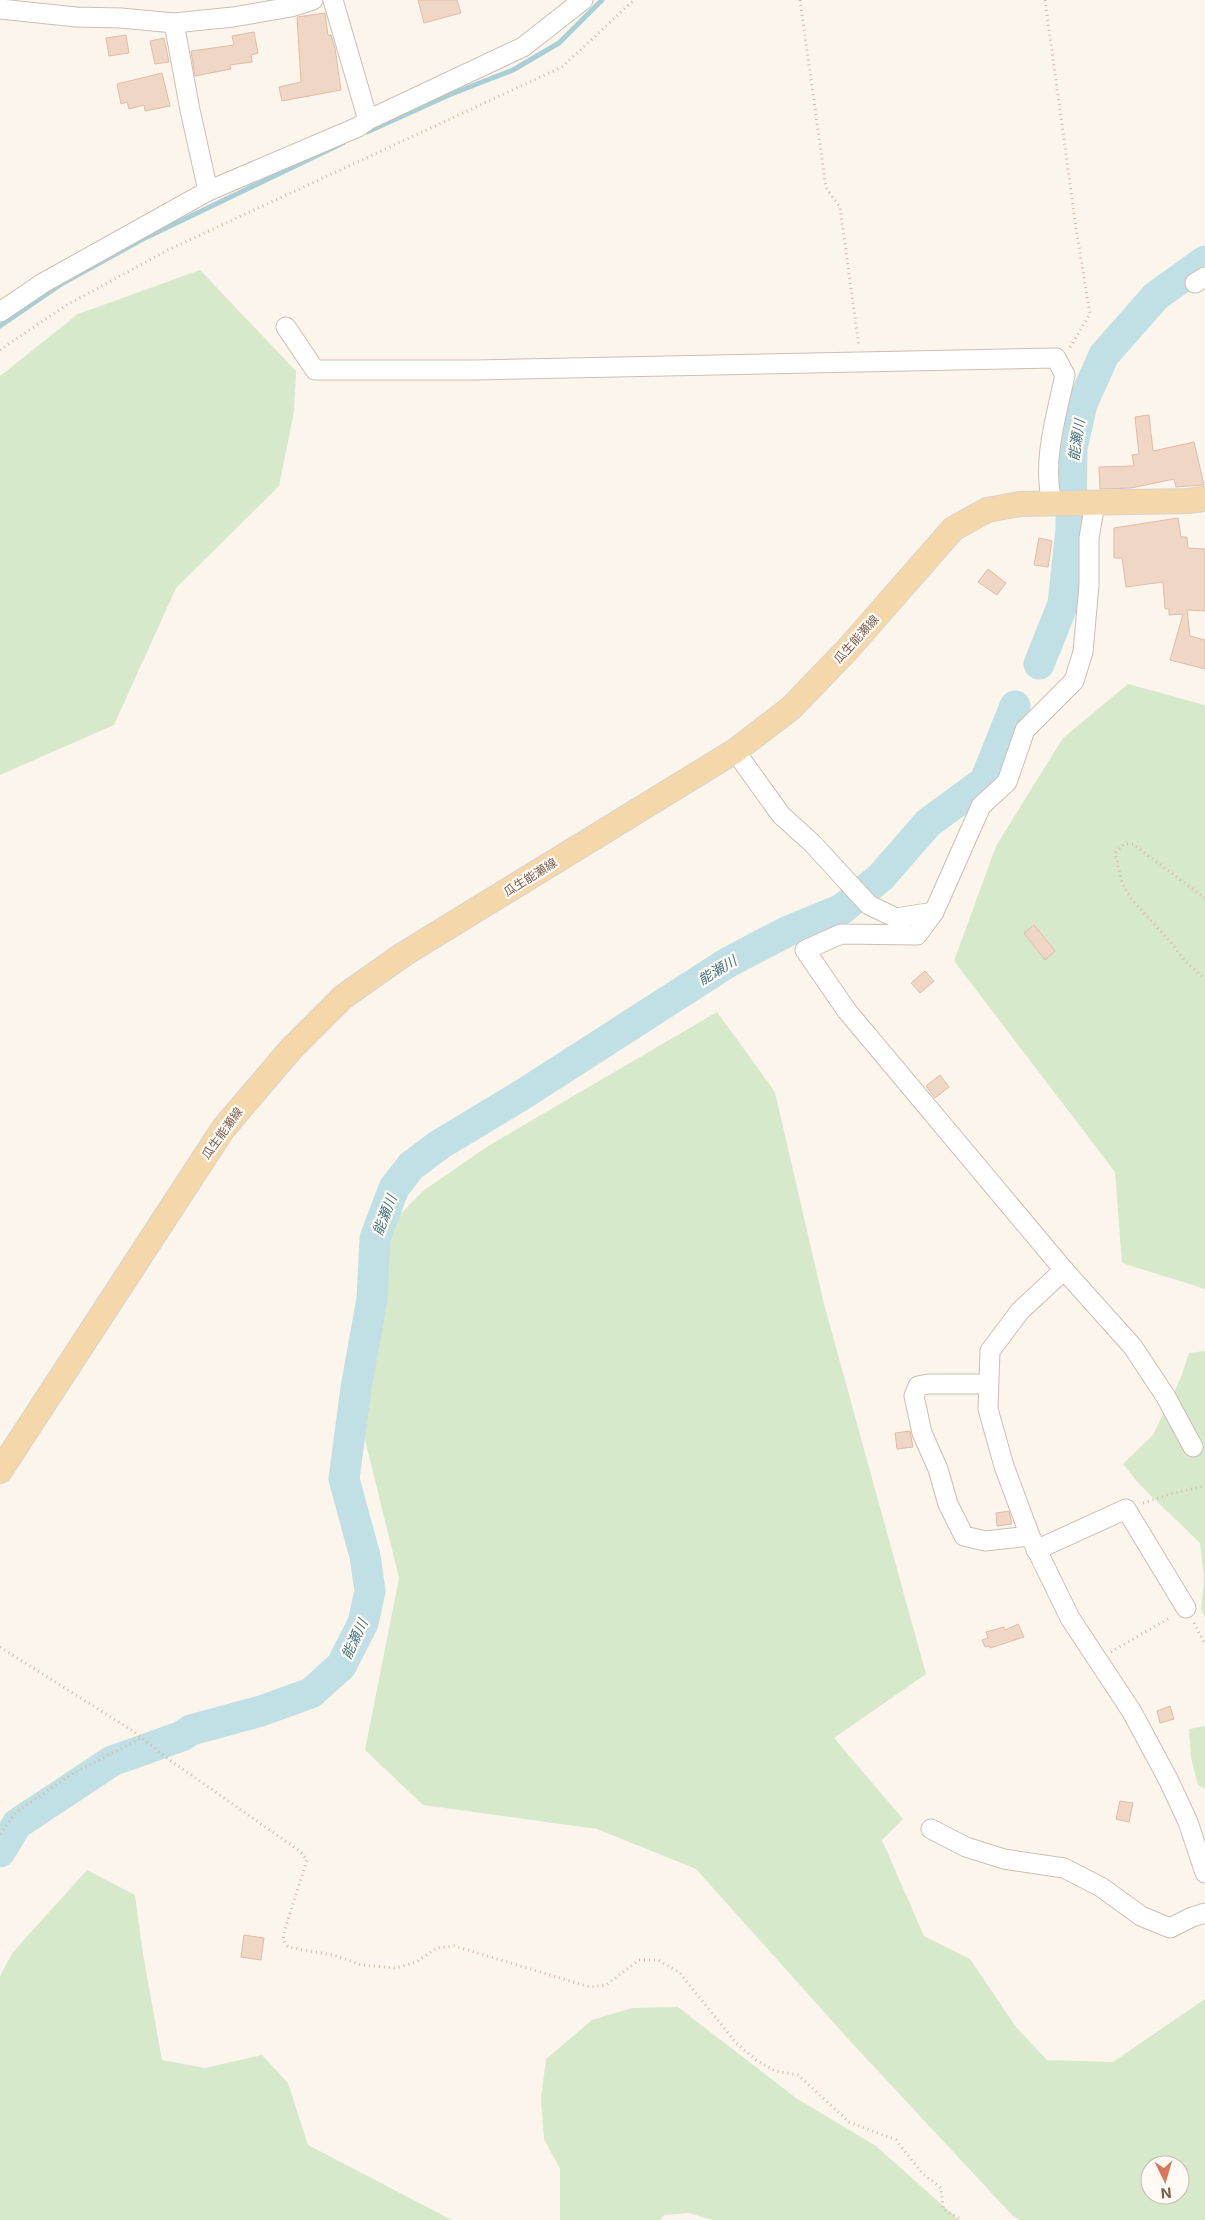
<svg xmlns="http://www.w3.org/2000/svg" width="1205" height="2220" viewBox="0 0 1205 2220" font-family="Inter,'Noto Sans JP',sans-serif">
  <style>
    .green { fill: #d7e9cb; fill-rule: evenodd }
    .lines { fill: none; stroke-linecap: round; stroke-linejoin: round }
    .stream { stroke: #a8cfd6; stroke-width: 5 }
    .river { stroke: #c1e0e5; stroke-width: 31 }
    .building { fill: #efd6c5; stroke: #e1bca7 }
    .minor-casing { stroke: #cebeb2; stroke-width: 21 }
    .major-casing { stroke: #d9d2ce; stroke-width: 26 }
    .path { stroke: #d5b9a8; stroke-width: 3; stroke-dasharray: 1 4; stroke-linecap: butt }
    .minor { stroke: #fff; stroke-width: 19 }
    .major { stroke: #f5d8aa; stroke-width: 24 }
    .labels { text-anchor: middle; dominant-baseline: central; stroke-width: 4.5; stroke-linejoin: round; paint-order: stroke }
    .street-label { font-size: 12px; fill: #765d50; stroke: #fef9f3 }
    .water-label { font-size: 14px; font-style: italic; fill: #477780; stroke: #fef9f3 }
  </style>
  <rect width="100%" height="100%" fill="#fcf5ec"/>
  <!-- green -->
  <g class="green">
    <polygon points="200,270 296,371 294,412 279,486 176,588 114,725 0,775 0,376 78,314"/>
    <polygon points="1128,684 1205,705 1205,1289 1122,1263 1115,1172 954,961 996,846 1063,738"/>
    <path d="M717 1012 775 1092 824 1304 926 1674 834 1738 903 1819 882 1840 924 1936 970 1959 1016 2027 1047 2060 1113 2062 1205 1999V2220H1020L1012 2215 850 2041 696 1869 597 1829 423 1805 365 1750 399 1578 354 1395 385 1230 423 1191 488 1146ZM1150 2165H1180V2195H1150Z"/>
    <polygon points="1205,1351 1205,1617 1201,1609 1204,1578 1200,1543 1138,1483 1123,1464 1153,1435 1180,1380 1189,1353"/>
    <polygon points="1205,1726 1205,1789 1198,1785 1191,1758 1189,1729"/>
    <polygon points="87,1870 135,1895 143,1954 162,2060 205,2068 262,2055 288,2083 308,2145 452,2220 0,2220 0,1976 13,1952"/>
    <polygon points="678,2007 796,2098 876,2146 959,2220 712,2220 689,2213 664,2215 661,2220 560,2220 560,2169 544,2139 541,2099 546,2059 592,2020 632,2008"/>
  </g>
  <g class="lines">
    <!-- stream -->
    <g class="stream">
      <polyline points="367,132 449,95 513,70 559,43 602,0"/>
      <polyline points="0,326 63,283 143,239 343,143"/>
    </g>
    <!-- river -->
    <g class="river">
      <polyline points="1039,664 1063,604 1071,529 1072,448 1082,404 1104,355 1156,296 1205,261"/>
      <polyline points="0,1852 17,1824 112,1761 182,1736 191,1730 261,1711 311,1693 341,1666 363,1623 370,1591 365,1556 344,1479 356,1388 372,1299 375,1238 394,1188 411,1166 439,1145 525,1093 727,963 788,931 842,909 881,877 928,823 985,781 1015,706"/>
    </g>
  </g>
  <!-- building -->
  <g class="building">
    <polygon points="418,0 457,0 461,13 424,23"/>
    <polygon points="325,13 328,35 331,35 335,48 341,90 282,101 279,87 301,82 297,17"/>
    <polygon points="254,32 258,53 251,55 252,62 230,65 231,69 195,76 191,51 234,45 232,36"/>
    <polygon points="126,35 129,53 109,56 106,38"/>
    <polygon points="164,38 169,62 155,64 150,41"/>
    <polygon points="162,73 170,106 145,111 144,105 129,109 127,102 121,104 117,84"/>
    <polygon points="1149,415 1153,451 1194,442 1204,485 1176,487 1174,479 1131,488 1100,489 1099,467 1134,466 1132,455 1139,454 1135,417"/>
    <polygon points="1178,518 1181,537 1187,537 1188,548 1205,549 1205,611 1187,610 1190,636 1205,640 1205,669 1170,660 1183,614 1169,615 1169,609 1165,609 1163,582 1126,587 1122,558 1114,558 1114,528"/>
    <polygon points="1039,538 1052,541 1048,567 1034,565"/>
    <polygon points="988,569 1006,583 997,595 978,582"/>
    <polygon points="1034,925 1055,951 1045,960 1024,933"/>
    <polygon points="925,971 934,981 920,993 911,983"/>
    <polygon points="940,1075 949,1087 935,1098 926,1086"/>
    <polygon points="910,1431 913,1447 897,1449 895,1433"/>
    <polygon points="1009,1511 1012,1524 997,1526 996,1513"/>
    <polygon points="1018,1624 1024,1637 990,1648 990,1646 985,1647 982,1640 988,1638 986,1632 1004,1627 1005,1630"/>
    <polygon points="1170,1706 1174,1719 1160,1723 1157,1711"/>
    <polygon points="1120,1801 1133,1803 1129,1822 1116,1819"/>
    <polygon points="244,1935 264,1938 261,1960 241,1957"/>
  </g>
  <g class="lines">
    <!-- minor casing -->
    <g class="minor-casing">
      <g id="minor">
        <polyline points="333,0 368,120"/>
        <polyline points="0,9 76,17 121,18 174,23 233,17 291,7 313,0"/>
        <polyline points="174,23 190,110 208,191"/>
        <polyline points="1195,283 1205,277"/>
        <polyline points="0,312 43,283 208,191 358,127 368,120 523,47 583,0"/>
        <path d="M286 327 315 370H476L1056 358 1065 375C1056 418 1042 460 1052 503"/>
        <polyline points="1095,503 1089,538 1089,585 1083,652 1074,681 1025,730 1007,782 981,806 934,912 917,935 841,934 805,950 847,1011 1064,1270 1020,1311 990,1351 988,1409 1004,1466 1030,1536 1070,1618 1132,1712 1169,1781 1188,1822 1205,1873"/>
        <polyline points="735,751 781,815 812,843 869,905 896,918 934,912"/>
        <polyline points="1064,1270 1133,1347 1166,1397 1193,1447"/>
        <polyline points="988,1384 928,1384 918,1386 914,1396 922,1433 938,1469 948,1504 964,1536 985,1541 1030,1536"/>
        <polyline points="1036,1550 1126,1509 1186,1608"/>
        <polyline points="931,1829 966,1847 1004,1859 1064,1868 1101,1887 1141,1916 1170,1928 1192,1917 1205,1913"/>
      </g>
    </g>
    <!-- major casing -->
    <g class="major-casing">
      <polyline id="major" points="0,1471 223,1129 291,1049 343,997 404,954 735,751 791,708 847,650 953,529 987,510 1020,504 1189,501 1205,499"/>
    </g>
    <!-- path -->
    <g class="path">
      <polyline points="800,0 826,188 840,207 859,347"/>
      <polyline points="1045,0 1076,228 1090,314 1069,349"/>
      <polyline points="0,350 65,306 168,250 562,67 634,0"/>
      <polyline points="1205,898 1133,844 1124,844 1115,853 1122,883 1132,900 1169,940 1185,961 1205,979"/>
      <polyline points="1143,1503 1174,1493 1205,1486"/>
      <polyline points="1194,1623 1205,1644"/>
      <polyline points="0,1647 133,1731 167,1758 301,1852 307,1860 285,1929 283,1940 288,1947 337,1956 361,1965 396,1968 416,1962 437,1948 454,1946 590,1987 606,1985 639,1960 658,1960 680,1973 736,2043 756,2060 775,2071 798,2075 849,2122 896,2140 922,2173 941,2188 943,2209 962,2220"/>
      <polyline points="1111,1652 1171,1617"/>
      <polyline points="0,1834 15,1813 72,1774 141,1738"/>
    </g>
    <!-- minor -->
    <use href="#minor" class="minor"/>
    <!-- major -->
    <use href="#major" class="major"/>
  </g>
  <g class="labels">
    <!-- street labels -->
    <g class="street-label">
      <text transform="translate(856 639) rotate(-48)">瓜生能瀬線</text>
      <text transform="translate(530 877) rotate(-32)">瓜生能瀬線</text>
      <text transform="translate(222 1133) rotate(-54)">瓜生能瀬線</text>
    </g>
    <!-- water labels -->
    <g class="water-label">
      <text transform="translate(1076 440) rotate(-81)">能瀬川</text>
      <text transform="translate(717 970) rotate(-31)">能瀬川</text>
      <text transform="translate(384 1215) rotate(-69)">能瀬川</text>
      <text transform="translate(354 1639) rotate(-65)">能瀬川</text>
    </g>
  </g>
  <!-- north arrow -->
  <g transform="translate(1165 2180) rotate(175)"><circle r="24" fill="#fef9f3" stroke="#c8bbb2"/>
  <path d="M0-4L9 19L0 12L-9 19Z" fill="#dc765a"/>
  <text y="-8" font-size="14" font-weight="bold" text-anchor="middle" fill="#765d50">N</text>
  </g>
</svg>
